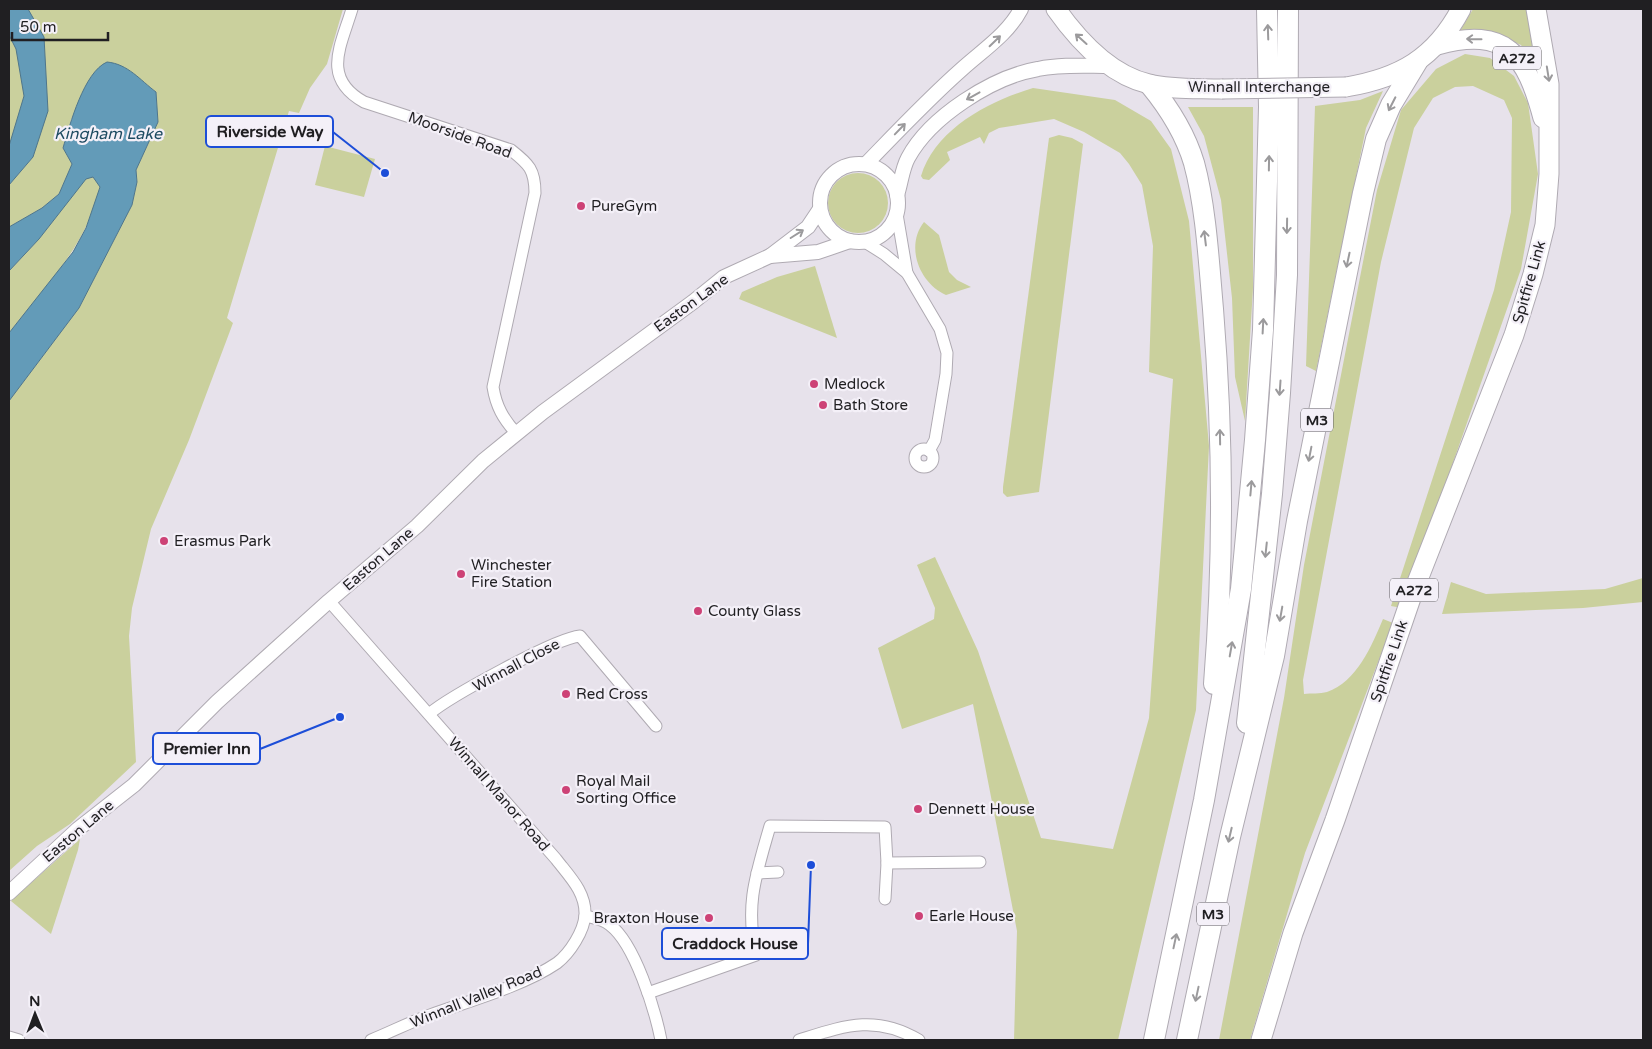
<svg xmlns="http://www.w3.org/2000/svg" width="1652" height="1049" viewBox="0 0 1652 1049" font-family="'Varela Round',sans-serif">
  <style>
    .green { fill: #cad09d }
    .water { fill: #639bb8; stroke: #4f768b }
    .lines { fill: none; stroke-linecap: round; stroke-linejoin: round }
    .minor-casing { stroke: #afaab2; stroke-width: 13 }
    .tertiary-casing { stroke: #afaab2; stroke-width: 16 }
    .trunk-casing { stroke: #afaab2; stroke-width: 21 }
    .motorway-casing { stroke: #afaab2; stroke-width: 22 }
    .minor { stroke: #fff; stroke-width: 11 }
    .tertiary { stroke: #fff; stroke-width: 14 }
    .trunk { stroke: #fff; stroke-width: 19 }
    .motorway { stroke: #fff; stroke-width: 20 }
    .trunk-bridge-casing { stroke: #afaab2; stroke-width: 21; stroke-linecap: butt }
    .trunk-bridge { stroke: #fff; stroke-width: 19 }
    .oneway { stroke: #9b9a9c }
    .poi-dot { fill: #cd4276; stroke: #f4f0f8; stroke-width: 2 }
    .labels { text-anchor: middle; dominant-baseline: central; stroke-width: 4.5; stroke-linejoin: round; paint-order: stroke }
    .shield { fill: #f4f0f8; stroke: #605e62; stroke-width: 1 }
    .shield-label { font-size: 14px; font-weight: bold; fill: #201f22 }
    .street-label { font-size: 15px; fill: #201f22; stroke: #f4f0f8 }
    .poi-label { font-size: 15px; fill: #201f22; stroke: #f4f0f8; text-anchor: start }
    .water-label { font-size: 16px; font-style: italic; fill: #1e4b62; stroke: #f4f0f8 }
    .leader { fill: none; stroke: #1d4ed8; stroke-width: 2 }
    .callout-dot { fill: #1d4ed8; stroke: #f4f0f8; stroke-width: 2 }
    .callout { fill: #f4f0f8; stroke: #1d4ed8; stroke-width: 2 }
    .callout-label { font-size: 16px; text-anchor: middle; font-weight: bold; fill: #201f22 }
  </style>
  <rect width="100%" height="100%" fill="#e7e2eb"/>
  <!-- green -->
  <g class="green">
    <polygon points="9,9 38,80 9,162"/>
    <polygon points="28,9 343,9 327,64 310,88 299,113 289,111 227,318 233,323 189,440 151,529 132,608 129,636 136,762 70,824 37,846 9,871 9,401 79,308 132,205 137,182 136,170 158,122 156,92 147,85 79,103 71,120 63,148 72,164 59,194 42,208 9,227 9,185 33,157 44,37"/>
    <polygon points="1473,9 1526,9 1540,73 1521,45 1494,33 1460,31"/>
    <path d="M1465 54 1490 58 1514 76 1528 103 1538 174 1521 269 1402 608 1391 606 1494 290 1511 212 1512 118 1504 100 1473 86 1455 87 1433 98 1414 128 1381 262 1303 680 1304 694C1311 693 1320 694 1327 692 1357 682 1372 645 1383 619L1393 623 1305 853 1250 1040H1219L1284 698 1304 565 1377 190 1401 110 1436 69Z"/>
    <path d="M1033 88 1115 100 1151 121 1171 149 1189 221 1209 446 1196 710 1118 1040H1014L1017 931 973 704 902 729 878 648 934 619 935 608 917 565 935 557 978 651 1041 838 1113 849 1149 718 1173 379 1149 372 1153 246 1142 185 1129 164 1120 153 1084 132 1054 119 999 128 989 133 984 144 980 137 947 152 950 160 929 180 923 179 921 176C935 129 989 101 1033 88Z"/>
    <polygon points="1383,91 1366,128 1316,371 1306,366 1315,106 1360,100"/>
    <polygon points="1188,107 1253,107 1253,288 1245,421 1235,377 1232,298 1221,200 1204,136"/>
    <polygon points="1059,135 1072,138 1083,144 1039,492 1007,497 1003,493 1003,487 1049,138"/>
    <polygon points="325,146 375,159 364,197 315,185"/>
    <circle cx="858" cy="203" r="30"/>
    <path d="M93 177 100 187C88 244 44 288 9 333V271L39 239 86 178Z"/>
    <path d="M924 222 939 235 949 272 957 280 971 287 946 295C919 283 905 246 924 222Z"/>
    <polygon points="815,266 837,338 739,299 742,292 777,277"/>
    <polygon points="1643,578 1643,602 1583,608 1442,614 1451,582 1486,594 1605,589"/>
    <polygon points="80,839 78,850 51,934 11,901"/>
  </g>
  <!-- water -->
  <g class="water">
    <polygon points="9,9 28,9 44,37 48,111 33,157 9,185 9,146 24,96 16,49 9,35"/>
    <path d="M107 62C128 64 140 80 156 92L158 122 136 170 137 182 132 205 79 308 9 401V333L73 252 86 228 100 187 93 177 86 179 39 239 9 271V227L42 208 59 194 72 164 63 148C70 124 84 72 107 62Z"/>
  </g>
  <g class="lines">
    <!-- minor casing -->
    <g class="minor-casing">
      <g id="minor">
        <path d="M352 9C341 46 321 78 364 102L511 150C529 164 535 170 535 193L493 387C496 406 503 419 517 434"/>
        <polyline points="897,214 907,273"/>
        <polyline points="865,242 884,254 907,273 940,329 947,353 946,374 935,440 929,451"/>
        <circle cx="924" cy="458" r="9"/>
        <path d="M329 601 556 859C569 876 586 892 585 915 584 931 570 953 557 963 523 986 469 1001 430 1015 410 1022 391 1032 371 1040"/>
        <path d="M429 714C449 697 556 638 580 636L656 726"/>
        <polyline points="887,863 980,862"/>
        <polyline points="757,873 778,872"/>
        <path d="M585 916C594 918 603 919 610 925 635 944 655 1010 661 1040"/>
        <path d="M648 993 756 955C745 904 756 875 770 826L885 827 887 863 885 899"/>
        <polyline points="9,1037 19,1040"/>
        <path d="M799 1040C844 1026 875 1014 919 1040"/>
      </g>
    </g>
    <!-- tertiary casing -->
    <g class="tertiary-casing">
      <g id="tertiary">
        <circle cx="859" cy="203" r="39"/>
        <path d="M866 164C897 132 928 99 962 69 983 50 1008 34 1021 9"/>
        <path d="M897 195C901 183 902 169 908 158 930 117 992 77 1038 69 1062 64 1086 66 1110 66"/>
        <polyline points="770,256 818,252 850,241"/>
        <polyline points="9,893 78,829 134,785 217,702 329,601 417,526 483,461 543,412 693,302 724,277 770,256 808,227 820,209"/>
      </g>
    </g>
    <!-- trunk casing -->
    <g class="trunk-casing">
      <g id="trunk">
        <path d="M1056 9C1078 40 1110 75 1149 84 1172 90 1198 88 1222 89"/>
        <path d="M1437 45C1507 26 1526 55 1543 118"/>
        <path d="M1346 87C1400 78 1435 58 1461 9"/>
        <polyline points="1261,1040 1293,933 1335,820 1412,595 1514,335 1533,274 1545,225 1549,174 1549,84 1536,9"/>
      </g>
    </g>
    <!-- motorway casing -->
    <g class="motorway-casing">
      <g id="motorway">
        <path d="M1150 85C1169 108 1185 133 1194 163 1206 207 1209 264 1213 309 1223 433 1224 559 1214 684"/>
        <polyline points="1247,723 1272,494 1280,393 1287,275 1288,9"/>
        <polyline points="1154,1040 1204,800 1241,589 1255,440 1263,330 1269,107 1267,9"/>
        <polyline points="1187,1040 1230,837 1274,656 1297,521 1363,193 1376,139 1391,105 1417,62"/>
      </g>
    </g>
    <!-- minor -->
    <use href="#minor" class="minor"/>
    <!-- tertiary -->
    <use href="#tertiary" class="tertiary"/>
    <!-- trunk -->
    <use href="#trunk" class="trunk"/>
    <!-- motorway -->
    <use href="#motorway" class="motorway"/>
    <!-- trunk-bridge casing -->
    <g class="trunk-bridge-casing">
      <polyline id="trunk-bridge" points="1222,89 1346,87"/>
    </g>
    <!-- trunk-bridge -->
    <use href="#trunk-bridge" class="trunk-bridge"/>
  </g>
  <!-- one-way arrows -->
  <defs><path id="oneway-shaft" d="M-6 0H5M1.5-3L5.5 0L1.5 3" fill="none" stroke-width="1.6" stroke-linecap="round" stroke-linejoin="round" transform="scale(1.25)"/></defs>
  <g class="oneway">
    <use href="#oneway-shaft" transform="translate(1268 32) rotate(-92)"/>
    <use href="#oneway-shaft" transform="translate(1081 39) rotate(-138)"/>
    <use href="#oneway-shaft" transform="translate(1474 39) rotate(-179)"/>
    <use href="#oneway-shaft" transform="translate(995 41) rotate(-44)"/>
    <use href="#oneway-shaft" transform="translate(1548 74) rotate(81)"/>
    <use href="#oneway-shaft" transform="translate(973 96) rotate(151)"/>
    <use href="#oneway-shaft" transform="translate(1392 104) rotate(117)"/>
    <use href="#oneway-shaft" transform="translate(900 129) rotate(-46)"/>
    <use href="#oneway-shaft" transform="translate(1269 163) rotate(-89)"/>
    <use href="#oneway-shaft" transform="translate(1287 226) rotate(91)"/>
    <use href="#oneway-shaft" transform="translate(797 234) rotate(-32)"/>
    <use href="#oneway-shaft" transform="translate(1205 238) rotate(-97)"/>
    <use href="#oneway-shaft" transform="translate(1348 260) rotate(102)"/>
    <use href="#oneway-shaft" transform="translate(1263 326) rotate(-87)"/>
    <use href="#oneway-shaft" transform="translate(1280 388) rotate(94)"/>
    <use href="#oneway-shaft" transform="translate(1220 437) rotate(-91)"/>
    <use href="#oneway-shaft" transform="translate(1310 454) rotate(101)"/>
    <use href="#oneway-shaft" transform="translate(1251 488) rotate(-85)"/>
    <use href="#oneway-shaft" transform="translate(1266 550) rotate(96)"/>
    <use href="#oneway-shaft" transform="translate(1281 614) rotate(100)"/>
    <use href="#oneway-shaft" transform="translate(1231 649) rotate(-80)"/>
    <use href="#oneway-shaft" transform="translate(1230 835) rotate(103)"/>
    <use href="#oneway-shaft" transform="translate(1175 941) rotate(-78)"/>
    <use href="#oneway-shaft" transform="translate(1197 994) rotate(102)"/>
  </g>
  <!-- markers -->
  <g class="poi-dot">
    <circle cx="581" cy="206" r="5"/>
    <circle cx="814" cy="384" r="5"/>
    <circle cx="823" cy="405" r="5"/>
    <circle cx="164" cy="541" r="5"/>
    <circle cx="461" cy="574" r="5"/>
    <circle cx="698" cy="611" r="5"/>
    <circle cx="566" cy="694" r="5"/>
    <circle cx="566" cy="790" r="5"/>
    <circle cx="918" cy="809" r="5"/>
    <circle cx="919" cy="916" r="5"/>
    <circle cx="709" cy="918" r="5"/>
  </g>
  <g class="labels">
    <!-- shield labels -->
    <g class="shield">
      <rect x="1493" y="46.5" width="48" height="23" rx="4"/>
      <rect x="1301" y="408.5" width="32" height="23" rx="4"/>
      <rect x="1390" y="578.5" width="48" height="23" rx="4"/>
      <rect x="1197" y="902.5" width="32" height="23" rx="4"/>
    </g>
    <g class="shield-label">
      <text x="1517" y="58">A272</text>
      <text x="1317" y="420">M3</text>
      <text x="1414" y="590">A272</text>
      <text x="1213" y="914">M3</text>
    </g>
    <!-- street labels -->
    <g class="street-label">
      <text x="1259" y="87">Winnall Interchange</text>
      <text transform="translate(460 135) rotate(20)">Moorside Road</text>
      <text transform="translate(1529 282) rotate(-74)">Spitfire Link</text>
      <text transform="translate(691 303) rotate(-36)">Easton Lane</text>
      <text transform="translate(378 559) rotate(-41)">Easton Lane</text>
      <text transform="translate(1389 661) rotate(-71)">Spitfire Link</text>
      <text transform="translate(516 665) rotate(-28)">Winnall Close</text>
      <text transform="translate(499 794) rotate(49)">Winnall Manor Road</text>
      <text transform="translate(78 831) rotate(-40)">Easton Lane</text>
      <text transform="translate(476 997) rotate(-22)">Winnall Valley Road</text>
    </g>
    <!-- poi labels -->
    <g class="poi-label">
      <text x="591" y="206">PureGym</text>
      <text x="824" y="384">Medlock</text>
      <text x="833" y="405">Bath Store</text>
      <text x="174" y="541">Erasmus Park</text>
      <text x="471" y="565">Winchester<tspan x="471" dy="17">Fire Station</tspan></text>
      <text x="708" y="611">County Glass</text>
      <text x="576" y="694">Red Cross</text>
      <text x="576" y="781">Royal Mail<tspan x="576" dy="17">Sorting Office</tspan></text>
      <text x="928" y="809">Dennett House</text>
      <text x="929" y="916">Earle House</text>
      <text x="699" y="918" text-anchor="end">Braxton House</text>
    </g>
    <!-- water labels -->
    <g class="water-label">
      <text x="108" y="134">Kingham Lake</text>
    </g>
  </g>
  <!-- callouts -->
  <path class="leader" d="M385 173L333 132M340 717L260 749M811 865L808 944"/>
  <g class="callout-dot">
    <circle cx="385" cy="173" r="5"/>
    <circle cx="340" cy="717" r="5"/>
    <circle cx="811" cy="865" r="5"/>
  </g>
  <g class="callout">
    <rect x="206" y="116" width="127" height="31" rx="5"/>
    <rect x="153" y="733" width="107" height="31" rx="5"/>
    <rect x="662" y="928" width="146" height="31" rx="5"/>
  </g>
  <g class="callout-label">
    <text x="270" y="137">Riverside Way</text>
    <text x="207" y="754">Premier Inn</text>
    <text x="735" y="949">Craddock House</text>
  </g>
  <!-- border -->
  <rect width="1652" height="1049" fill="none" stroke="#201f22" stroke-width="20"/>
  <!-- north arrow -->
  <g transform="translate(35 1014) rotate(359)" stroke="#f4f0f8" stroke-width="4" paint-order="stroke">
  <path d="M0-4L9 19L0 12L-9 19Z" fill="#201f22"/>
  <text y="-8" font-size="14" font-weight="bold" text-anchor="middle" fill="#201f22">N</text>
  </g>
  <!-- scale -->
  <path d="M12 32v8h96v-8" fill="none" stroke="#201f22" stroke-width="2.5"/>
  <text x="20" y="32" font-size="15" fill="#201f22" stroke="#f4f0f8" stroke-width="4" paint-order="stroke">50 m</text>
</svg>
